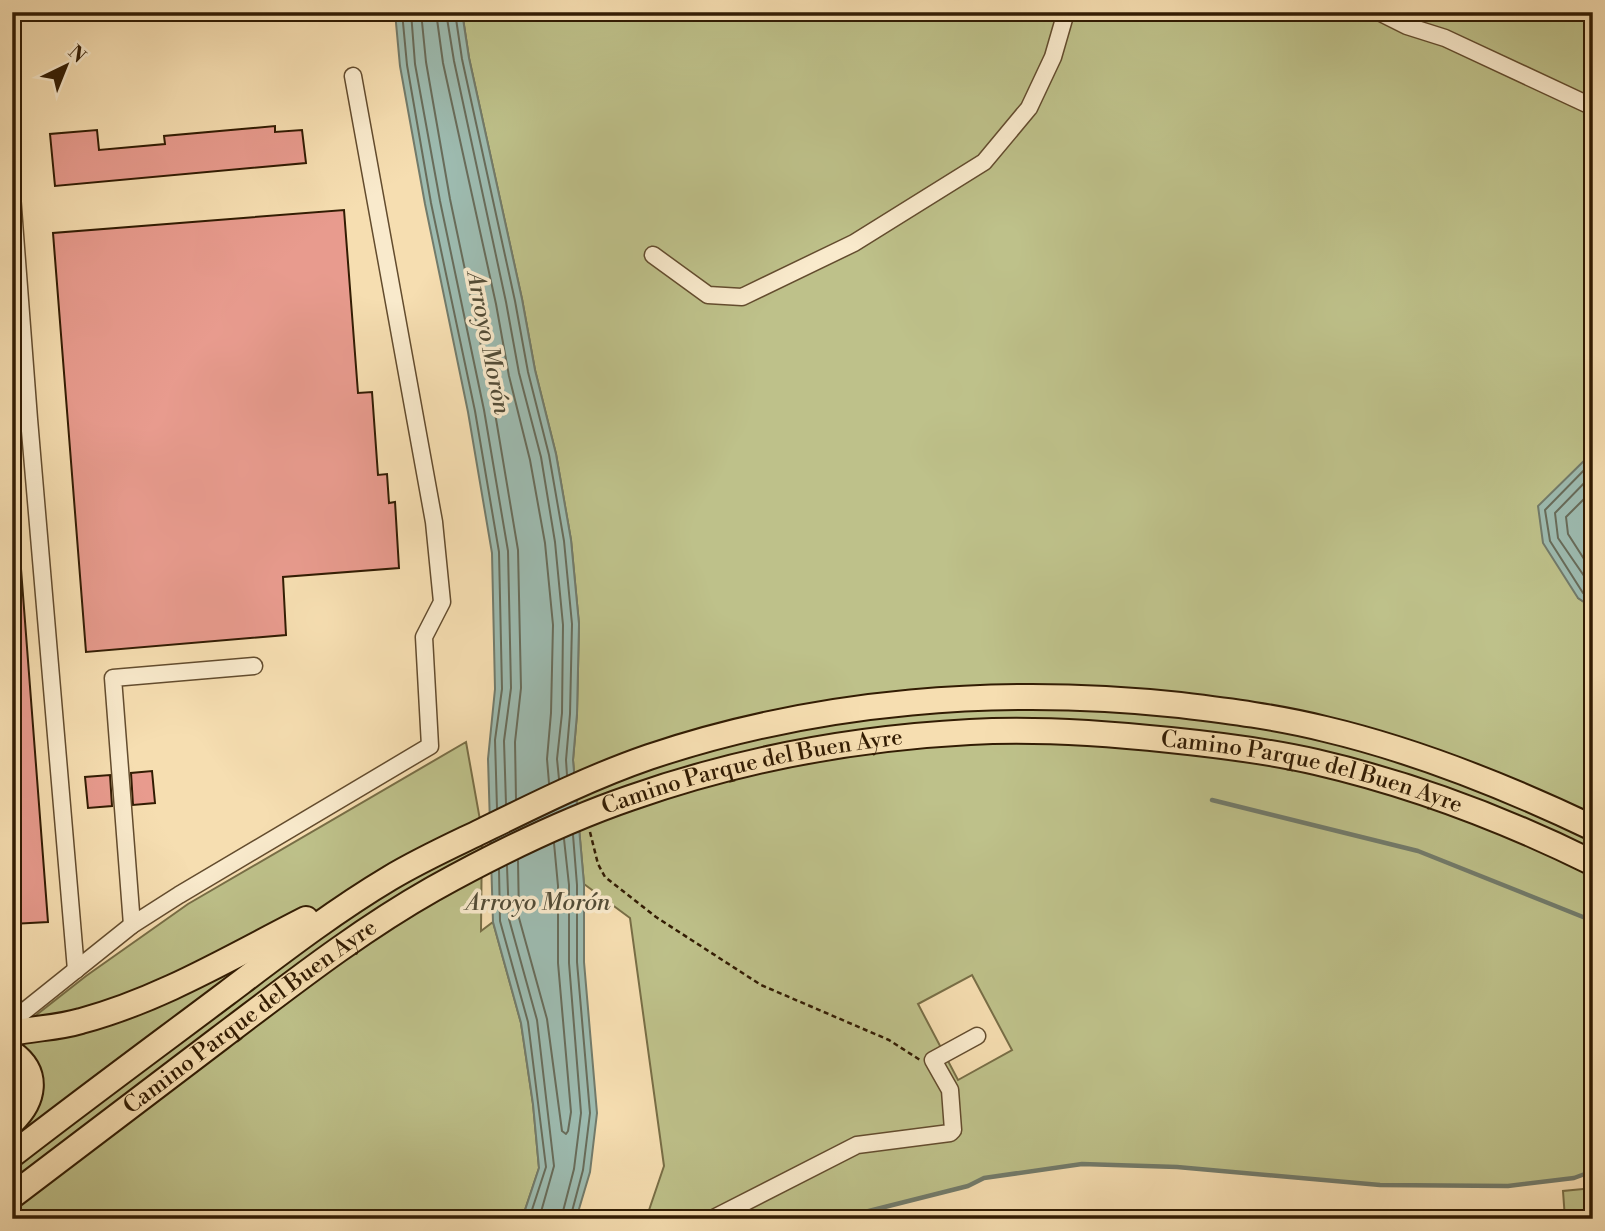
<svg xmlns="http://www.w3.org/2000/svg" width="1605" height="1231" viewBox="0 0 1605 1231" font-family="'Libre Bodoni',serif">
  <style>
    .green { fill: #bec18a; stroke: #786e46; stroke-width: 2; fill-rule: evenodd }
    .water { fill: #9dbbb0; stroke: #727b6b; stroke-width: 2 }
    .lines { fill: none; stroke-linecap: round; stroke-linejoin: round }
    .shore { stroke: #686c5a; stroke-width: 2 }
    .stream { stroke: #727b6b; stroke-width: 4.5 }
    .building { fill: #e89b8e; stroke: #321c03; stroke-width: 2 }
    .minor-casing { stroke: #634c2e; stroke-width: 19 }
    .highway-casing { stroke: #321c03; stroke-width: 28 }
    .path { stroke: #321c03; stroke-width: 2.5; stroke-dasharray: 5 3.5; stroke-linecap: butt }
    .minor { stroke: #f9eacc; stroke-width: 16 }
    .highway { stroke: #f6deb1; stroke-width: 24 }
    .labels { text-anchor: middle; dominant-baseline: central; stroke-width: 7; stroke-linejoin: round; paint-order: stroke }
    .street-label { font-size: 23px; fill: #321c03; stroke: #f9eacc }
    .water-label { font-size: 24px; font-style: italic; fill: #524c37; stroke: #f9eacc }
  </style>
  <rect width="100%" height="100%" fill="#f6deb1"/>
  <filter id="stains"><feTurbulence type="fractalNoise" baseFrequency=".00286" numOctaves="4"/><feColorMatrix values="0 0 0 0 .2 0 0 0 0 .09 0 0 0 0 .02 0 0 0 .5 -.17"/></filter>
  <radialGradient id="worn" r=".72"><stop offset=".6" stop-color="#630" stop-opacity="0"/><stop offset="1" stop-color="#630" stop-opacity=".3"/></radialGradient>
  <!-- green -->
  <g class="green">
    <path d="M462 12H1593V452L1570 476 1578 598 1593 608V1171L1574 1178 1508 1186 1380 1185 1177 1167 1082 1164 984 1178 968 1186 837 1219H646L664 1166 630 918 584 884 573 760 577 714 579 624 571 540 556 454 535 370 522 299 469 58ZM972 975 1012 1050 958 1080 918 1004Z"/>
    <polygon points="466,742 482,831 481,931 493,922 521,1023 533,1104 539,1168 524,1213 520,1219 12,1219 12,1034 86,976 188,904"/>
    <polygon points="1593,1188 1593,1219 1565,1219 1563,1191"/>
  </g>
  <!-- water -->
  <g class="water">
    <polygon points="395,12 462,12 469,58 522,299 535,370 556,454 571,540 579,624 577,714 573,760 584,884 584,962 597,1113 590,1172 576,1219 520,1219 524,1213 539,1168 533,1104 521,1023 493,922 488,759 495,689 492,553 468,412 425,204 400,66"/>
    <polygon points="1593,452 1593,608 1578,598 1543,543 1538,506"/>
  </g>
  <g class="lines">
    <!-- shore -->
    <g class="shore">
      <polyline points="402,12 407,65 431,203 475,411 499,552 502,689 495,740 497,808"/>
      <polyline points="411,12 415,64 440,201 484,410 508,551 511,688 504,741 506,804"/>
      <polyline points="421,12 426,62 450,199 494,407 518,550 521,688 515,742 516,799"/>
      <polyline points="436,12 443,63 496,304 509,376 530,460 545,543 553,625 551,713 547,759 549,783"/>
      <polyline points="446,12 454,61 506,302 519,373 541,457 555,542 563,625 562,713 557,759 559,779"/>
      <polyline points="455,12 462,59 515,301 528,372 549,455 564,541 572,624 570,714 566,760 567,775"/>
      <polyline points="1593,461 1545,510 1550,541 1583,593 1593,600"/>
      <polyline points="1593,474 1555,513 1558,538 1593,589"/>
      <polyline points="1593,490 1566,517 1568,534 1593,573"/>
      <polyline points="518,861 519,918 547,1019 562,1131 566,1134 568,1131 571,1112 558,963 558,886 554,843"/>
      <polyline points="507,866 509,919 537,1020 554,1166 539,1219"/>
      <polyline points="499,870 500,921 528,1022 546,1167 529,1219"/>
      <polyline points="561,1219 574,1169 581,1113 569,963 569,885 564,839"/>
      <polyline points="570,1219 583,1170 590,1113 577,962 577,885 573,835"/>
    </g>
    <!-- stream -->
    <g class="stream">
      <polyline points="1212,800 1418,851 1593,921"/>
      <polyline points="837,1219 968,1186 984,1178 1082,1164 1177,1167 1380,1185 1508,1186 1574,1178 1593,1171"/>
    </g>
  </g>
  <!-- building -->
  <g class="building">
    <polygon points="275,126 275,132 302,130 306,163 55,186 50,134 97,130 99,150 165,144 164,136"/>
    <polygon points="344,210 358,393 372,392 378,475 387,474 389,503 395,502 399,568 283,577 286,635 86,652 53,233"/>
    <polygon points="12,569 21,569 48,922 12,924"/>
    <polygon points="152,771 155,803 133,805 131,773"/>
    <polygon points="110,775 112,806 88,808 85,777"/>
  </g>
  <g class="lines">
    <!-- minor casing -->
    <g class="minor-casing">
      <g id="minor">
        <polyline points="1379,12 1407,26 1445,38 1593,107"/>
        <polyline points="12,195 29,419 76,970"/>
        <polyline points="653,255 708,295 742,297 854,243 984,162 1029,108 1053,57 1066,12"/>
        <polyline points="132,925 113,678 254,666"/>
        <polyline points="12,1021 132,925 179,895 430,746 424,637 442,602 434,522 353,76"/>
        <polyline points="712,1219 857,1145 950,1133 953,1130 950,1090 933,1060 977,1036"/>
      </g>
    </g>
    <!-- highway casing -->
    <g class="highway-casing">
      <g id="highway">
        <path d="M12 1033C35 1028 58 1028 81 1021 160 1000 233 956 306 919"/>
        <path d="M12 1053C40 1073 34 1101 12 1122"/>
        <path d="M12 1155C83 1100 155 1047 227 993 280 953 333 912 390 878 420 860 451 846 482 831 537 804 591 777 649 757 818 700 1002 686 1180 705 1229 711 1277 717 1325 729 1418 751 1507 787 1593 828"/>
        <path id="s1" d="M12 1196C81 1143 151 1091 220 1038 289 986 357 932 433 889 496 854 563 821 630 798 738 760 856 738 970 732 1037 728 1104 733 1170 740 1219 745 1268 751 1316 762 1411 784 1506 820 1593 863"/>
      </g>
    </g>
    <!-- path -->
    <polyline class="path" points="590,832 598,864 605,877 656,917 761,985 889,1040 920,1060"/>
    <!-- minor -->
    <use href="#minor" class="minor"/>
    <!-- highway -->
    <use href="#highway" class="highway"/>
  </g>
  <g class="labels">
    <!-- street labels -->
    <g class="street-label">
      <text stroke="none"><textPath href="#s1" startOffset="864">Camino Parque del Buen Ayre</textPath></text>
      <text stroke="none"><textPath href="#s1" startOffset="1432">Camino Parque del Buen Ayre</textPath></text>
      <text stroke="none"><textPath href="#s1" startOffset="298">Camino Parque del Buen Ayre</textPath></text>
    </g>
    <!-- water labels -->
    <g class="water-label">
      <text transform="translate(488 343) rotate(79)">Arroyo Morón</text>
      <text x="538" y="903">Arroyo Morón</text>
    </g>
  </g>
  <!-- margin -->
  <rect width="1605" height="1231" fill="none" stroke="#f6deb1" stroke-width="42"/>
  <rect x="14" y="14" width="1577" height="1203" fill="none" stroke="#321c03" stroke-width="3.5"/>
  <rect x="21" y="21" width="1563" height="1189" fill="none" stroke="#321c03" stroke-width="2"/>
  <!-- north arrow -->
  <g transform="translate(66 66) rotate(43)" stroke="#f9eacc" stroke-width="5" paint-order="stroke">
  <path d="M0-5L12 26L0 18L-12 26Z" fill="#321c03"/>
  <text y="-10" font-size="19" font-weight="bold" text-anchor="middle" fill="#321c03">N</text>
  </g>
  <rect width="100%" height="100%" filter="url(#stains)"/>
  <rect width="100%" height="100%" fill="url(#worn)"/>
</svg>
